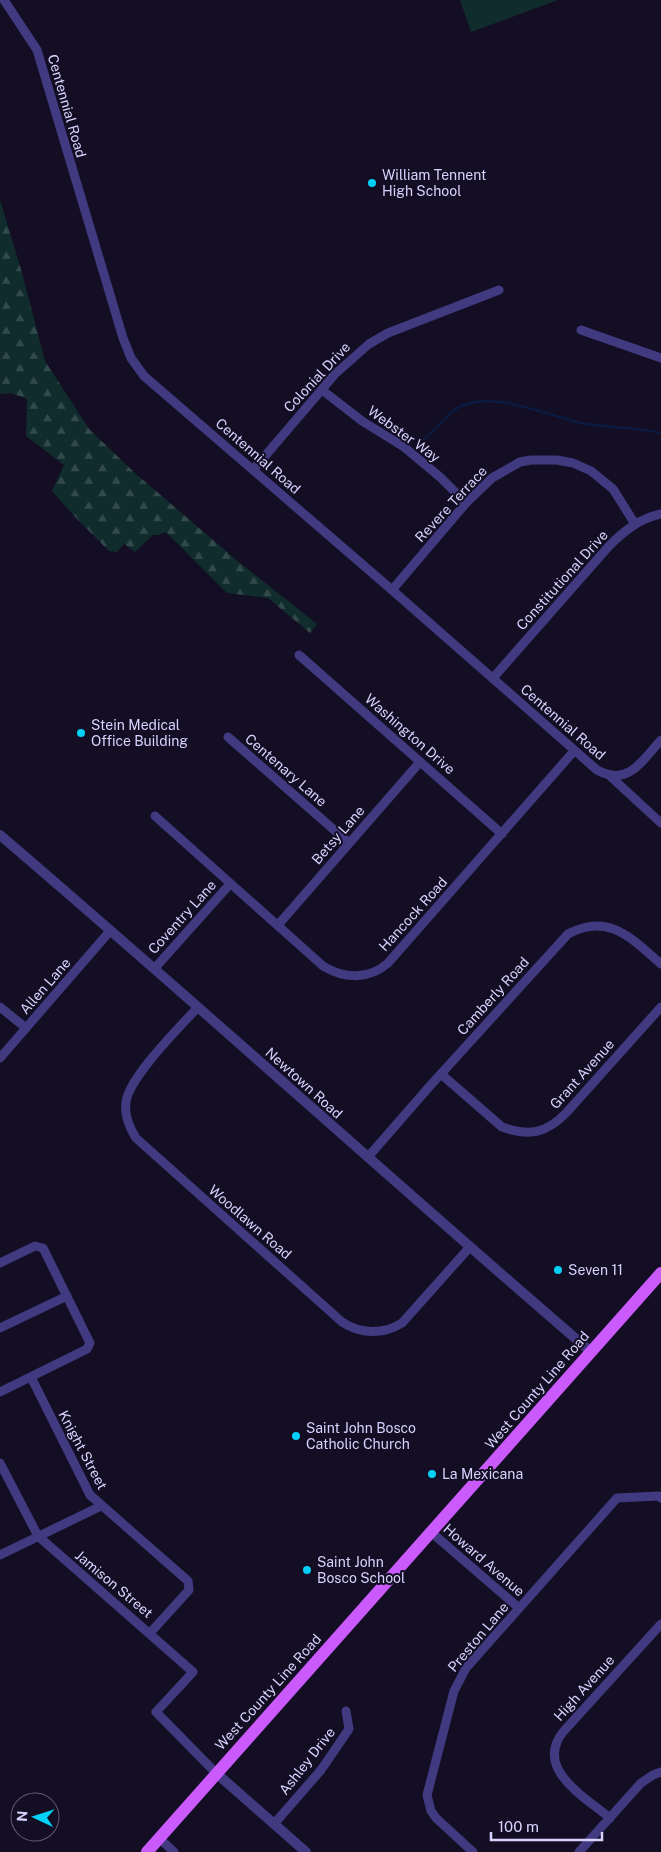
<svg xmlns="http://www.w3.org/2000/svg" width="661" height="1852" viewBox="0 0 661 1852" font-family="'Public Sans',sans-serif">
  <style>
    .green { fill: #112c2d }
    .forest { fill: url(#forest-firs) }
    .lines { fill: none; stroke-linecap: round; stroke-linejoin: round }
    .stream { stroke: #0a1a40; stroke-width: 2.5 }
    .minor { stroke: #413a81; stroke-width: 9 }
    .tertiary { stroke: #413a81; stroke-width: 10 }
    .primary { stroke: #ca5afc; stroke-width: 12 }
    .poi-dot { fill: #04cff7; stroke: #130e23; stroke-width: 2 }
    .labels { text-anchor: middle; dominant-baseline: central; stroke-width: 4; stroke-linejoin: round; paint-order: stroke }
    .street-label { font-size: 14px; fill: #d9d1fe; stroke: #130e23 }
    .poi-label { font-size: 14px; fill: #d9d1fe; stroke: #130e23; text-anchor: start }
  </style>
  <defs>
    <pattern id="forest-firs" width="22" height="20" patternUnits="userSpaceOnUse" patternTransform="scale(1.25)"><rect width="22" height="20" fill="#112c2d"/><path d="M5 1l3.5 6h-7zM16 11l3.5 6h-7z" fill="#334a4c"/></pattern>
  </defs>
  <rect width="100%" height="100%" fill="#130e23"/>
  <!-- green -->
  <polygon class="green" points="460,0 558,0 471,32"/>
  <!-- forest -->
  <polygon class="forest" points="0,200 22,273 45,361 89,429 136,474 240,563 317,624 310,633 268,598 227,593 166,532 158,535 153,535 135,552 124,544 117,552 109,551 77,519 52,491 64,465 26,436 27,399 11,393 0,394"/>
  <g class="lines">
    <!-- stream -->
    <path class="stream" d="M421 441C436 431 445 414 461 406 496 391 546 415 581 423 607 428 635 427 661 433"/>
    <!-- minor -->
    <g class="minor">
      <path d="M4 0 37 50 123 338 131 358 144 376 392 590 597 770C628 787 642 761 661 740"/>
      <polyline points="581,330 661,358"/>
      <polyline points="322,390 362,421 404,447 440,477 466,503"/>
      <polyline points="253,470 335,374 369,344 388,333 499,290"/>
      <polyline points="392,590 466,503 492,478 520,462 531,460 557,460 573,463 591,471 613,489 635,524"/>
      <polyline points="299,655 502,834"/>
      <path d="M493 678 609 546C625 530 639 519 661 514"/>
      <polyline points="228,737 349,843"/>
      <polyline points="610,776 661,823"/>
      <path d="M155 816 323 966C344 979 369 980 388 963L574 751"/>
      <polyline points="278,925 420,762"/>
      <polyline points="154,969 230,884"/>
      <polyline points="0,1007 26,1028"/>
      <path d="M198 1007C180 1027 129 1077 126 1102 124 1115 129 1127 136 1138L342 1322C360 1334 383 1335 402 1323L469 1248"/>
      <polyline points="0,1058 110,931"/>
      <path d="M441 1074 502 1127C530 1137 547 1133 567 1112L661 1007"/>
      <path d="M368 1157 429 1087 568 934C609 912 632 939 661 964"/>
      <polyline points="0,1263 35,1246 43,1248 90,1343 87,1349 0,1392"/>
      <polyline points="0,1328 67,1296"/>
      <polyline points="31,1377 90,1495 188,1581 189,1590 150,1633"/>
      <polyline points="0,1463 38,1536 193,1672 156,1712 216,1773"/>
      <polyline points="431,1532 519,1608"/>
      <polyline points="0,1555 101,1506"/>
      <path d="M610 1818C585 1797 534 1769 563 1732L661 1624"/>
      <polyline points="274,1824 321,1770 349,1729 346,1711"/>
      <polyline points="159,1838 174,1852"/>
      <polyline points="473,1852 436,1818 431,1811 427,1795 454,1691 466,1668 617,1498 659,1496 661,1498"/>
      <polyline points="579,1852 641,1783 653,1775 661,1772"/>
    </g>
    <!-- tertiary -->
    <g class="tertiary">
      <path d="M0 835C199 1005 392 1181 590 1351"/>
      <polyline points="216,1773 306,1852"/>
    </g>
    <!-- primary -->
    <polyline class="primary" points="147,1852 661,1273"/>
  </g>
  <!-- markers -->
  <g class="poi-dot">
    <circle cx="372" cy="183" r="5"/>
    <circle cx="81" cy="733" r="5"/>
    <circle cx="558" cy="1270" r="5"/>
    <circle cx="296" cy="1436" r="5"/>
    <circle cx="432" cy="1474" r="5"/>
    <circle cx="307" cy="1570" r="5"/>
  </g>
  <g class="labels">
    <!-- street labels -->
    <g class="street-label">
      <text transform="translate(67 106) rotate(74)">Centennial Road</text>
      <text transform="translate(317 377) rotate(-47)">Colonial Drive</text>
      <text transform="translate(404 434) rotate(36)">Webster Way</text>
      <text transform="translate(258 456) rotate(41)">Centennial Road</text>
      <text transform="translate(451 504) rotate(-47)">Revere Terrace</text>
      <text transform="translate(562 580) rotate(-48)">Constitutional Drive</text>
      <text transform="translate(563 722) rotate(41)">Centennial Road</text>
      <text transform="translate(410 734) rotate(41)">Washington Drive</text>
      <text transform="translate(286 770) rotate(41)">Centenary Lane</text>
      <text transform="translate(338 835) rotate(-49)">Betsy Lane</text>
      <text transform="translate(413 914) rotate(-48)">Hancock Road</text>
      <text transform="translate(182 917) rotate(-48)">Coventry Lane</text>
      <text transform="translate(45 986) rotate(-49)">Allen Lane</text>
      <text transform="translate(493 996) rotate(-48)">Camberly Road</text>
      <text transform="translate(582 1074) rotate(-48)">Grant Avenue</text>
      <text transform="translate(304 1083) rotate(42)">Newtown Road</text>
      <text transform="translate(250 1222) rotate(41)">Woodlawn Road</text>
      <text transform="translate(537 1390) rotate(-49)">West County Line Road</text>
      <text transform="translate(83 1450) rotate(62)">Knight Street</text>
      <text transform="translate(484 1560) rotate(41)">Howard Avenue</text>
      <text transform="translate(114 1584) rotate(40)">Jamison Street</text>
      <text transform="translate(478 1637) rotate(-50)">Preston Lane</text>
      <text transform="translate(584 1688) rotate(-48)">High Avenue</text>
      <text transform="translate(268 1692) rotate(-48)">West County Line Road</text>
      <text transform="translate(307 1761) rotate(-52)">Ashley Drive</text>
    </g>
    <!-- poi labels -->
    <g class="poi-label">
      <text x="382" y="175">William Tennent<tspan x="382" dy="16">High School</tspan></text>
      <text x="91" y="725">Stein Medical<tspan x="91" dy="16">Office Building</tspan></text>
      <text x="568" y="1270">Seven 11</text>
      <text x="306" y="1428">Saint John Bosco<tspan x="306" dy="16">Catholic Church</tspan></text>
      <text x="442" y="1474">La Mexicana</text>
      <text x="317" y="1562">Saint John<tspan x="317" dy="16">Bosco School</tspan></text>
    </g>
  </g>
  <!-- north arrow -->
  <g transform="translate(35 1817) rotate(274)"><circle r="24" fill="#130e23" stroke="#625c7b"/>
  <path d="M0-4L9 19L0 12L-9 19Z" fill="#04cff7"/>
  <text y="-8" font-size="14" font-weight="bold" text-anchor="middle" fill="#d9d1fe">N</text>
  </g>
  <!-- scale -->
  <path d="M491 1832v8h111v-8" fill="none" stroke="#d9d1fe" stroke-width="2.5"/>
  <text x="498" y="1832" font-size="15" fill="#d9d1fe" stroke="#130e23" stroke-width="4" paint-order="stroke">100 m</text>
</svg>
